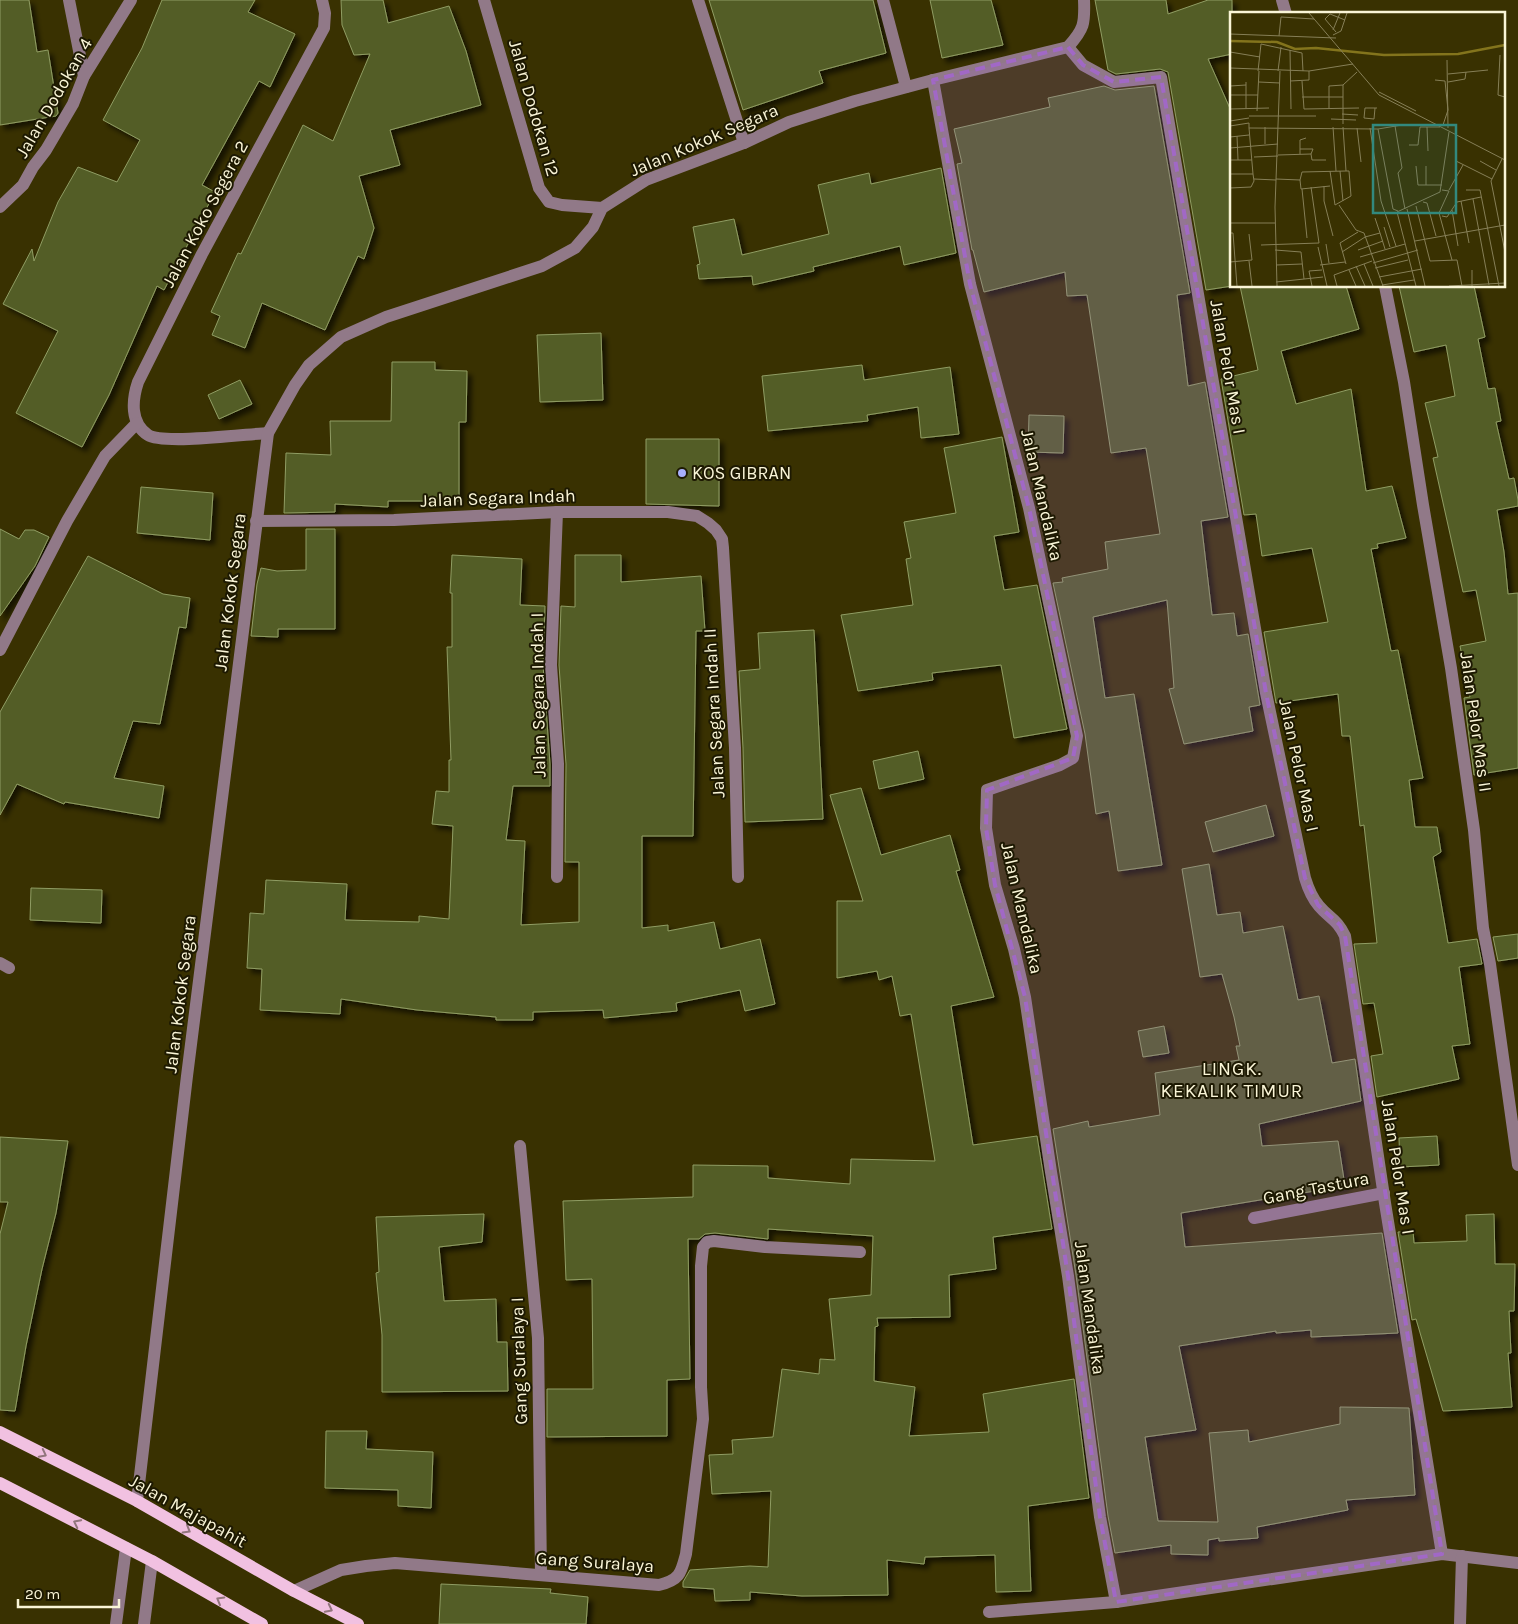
<svg xmlns="http://www.w3.org/2000/svg" width="1518" height="1624" viewBox="0 0 1518 1624" font-family="Karla,sans-serif">
  <style>
    .building { fill: #525d25; stroke: #909d64; filter: url(#shadow) }
    .lines { fill: none; stroke-linecap: round; stroke-linejoin: round }
    .minor { stroke: #917988; stroke-width: 12 }
    .major { stroke: #f1c1e1; stroke-width: 12 }
    .oneway { stroke: #92757d }
    .marked { fill: #a168c6; fill-opacity: 0.2; stroke: #a168c6; stroke-width: 4; stroke-dasharray: 10 6; stroke-linejoin: round }
    .poi-dot { fill: #a8b0fc; stroke: #1d1902; stroke-width: 2 }
    .labels { text-anchor: middle; dominant-baseline: central; stroke-width: 4; stroke-linejoin: round; paint-order: stroke }
    .street-label { font-size: 18px; fill: #faf5d7; stroke: #1d1902 }
    .poi-label { font-size: 18px; fill: #faf5d7; stroke: #1d1902; text-anchor: start }
    .neighbourhood-label { font-size: 19px; letter-spacing: 1px; fill: #faf5d7; stroke: #1d1902 }
    .inset-river { fill: none; stroke: #83741c; stroke-width: 2.5 }
    .inset-road { fill: none; stroke: #867f57; stroke-width: 1 }
    .view { fill: #32897e; fill-opacity: 0.15; stroke: #32897e; stroke-width: 2.5 }
    .inset-edge { fill: none; stroke: #faf5d7; stroke-width: 2.5 }
  </style>
  <defs>
    <filter id="shadow"><feDropShadow dx="4.5" dy="4.5" stdDeviation="2.5" flood-color="#0009"/></filter>
  </defs>
  <rect width="100%" height="100%" fill="#393101"/>
  <!-- building -->
  <g class="building">
    <polygon points="0,0 29,0 37,52 48,50 58,113 56,116 0,125"/>
    <polygon points="162,0 255,0 248,12 295,34 270,87 259,81 202,185 215,192 164,290 157,286 109,395 82,447 16,413 58,331 3,304 32,249 34,261 58,202 78,167 117,182 140,140 103,120 142,48"/>
    <polygon points="341,0 383,0 388,23 449,6 466,51 481,105 390,130 400,165 359,176 374,228 364,259 358,256 325,330 262,303 245,348 212,335 220,316 211,312 238,253 241,254 303,125 333,141 370,54 354,55 342,25"/>
    <polygon points="709,0 873,0 886,53 819,71 823,83 743,110"/>
    <polygon points="930,0 991,0 1003,45 942,58"/>
    <polygon points="1095,0 1166,0 1168,14 1208,0 1232,0 1232,54 1208,59 1232,113 1232,286 1206,290 1168,72 1160,69 1116,74 1108,70"/>
    <polygon points="1104,86 1115,90 1154,86 1190,293 1177,295 1188,386 1205,382 1228,517 1201,521 1212,615 1234,613 1237,636 1248,634 1260,705 1249,707 1253,731 1184,744 1169,689 1174,688 1167,600 1093,617 1105,698 1134,694 1162,865 1118,871 1109,811 1096,814 1085,734 1053,583 1063,582 1062,578 1108,569 1105,542 1160,534 1146,448 1111,453 1087,295 1067,296 1065,272 984,292 973,250 972,250 957,164 962,163 954,129 1050,107 1048,98"/>
    <polygon points="941,168 956,253 904,265 900,246 813,267 814,271 753,285 752,276 699,279 697,265 700,264 693,227 734,219 742,255 829,234 818,185 869,173 871,184"/>
    <polygon points="1240,286 1346,286 1359,329 1281,351 1296,404 1351,389 1366,491 1392,486 1406,538 1377,544 1378,548 1371,549 1391,651 1398,650 1423,778 1409,780 1415,827 1437,827 1441,852 1433,857 1448,943 1477,939 1482,964 1459,967 1470,1044 1452,1046 1459,1079 1377,1097 1371,1056 1383,1054 1374,1003 1363,1004 1354,944 1377,943 1364,825 1360,826 1350,736 1342,736 1338,694 1276,703 1264,632 1328,622 1312,548 1262,556 1256,514 1244,515 1221,379 1258,370"/>
    <polygon points="1399,286 1474,286 1485,337 1478,339 1488,389 1495,388 1501,421 1496,422 1509,479 1514,478 1518,500 1518,506 1497,510 1504,552 1508,594 1518,593 1518,768 1474,775 1464,698 1470,697 1460,646 1486,641 1476,590 1463,592 1433,458 1438,457 1425,403 1455,396 1446,345 1414,352"/>
    <polygon points="601,333 603,400 540,402 537,335"/>
    <polygon points="392,362 435,362 435,370 467,371 466,422 459,422 459,501 388,501 388,507 335,504 335,512 284,513 286,453 331,455 330,421 391,421"/>
    <polygon points="862,365 864,380 950,367 959,434 921,438 918,407 867,415 868,421 768,431 762,376"/>
    <polygon points="240,380 252,404 219,419 208,395"/>
    <polygon points="1029,415 1064,416 1063,453 1028,452"/>
    <polygon points="1002,437 1019,532 994,536 1004,590 1037,585 1067,729 1014,738 1001,665 932,673 933,680 858,691 841,615 913,605 906,559 911,558 904,522 956,513 944,448"/>
    <polygon points="646,439 719,439 719,506 646,504"/>
    <polygon points="141,487 213,493 210,540 137,533"/>
    <polygon points="0,529 19,539 25,530 34,530 49,537 35,566 0,616"/>
    <polygon points="306,529 335,529 335,629 278,629 278,637 251,636 257,584 261,568 277,571 306,570"/>
    <polygon points="452,555 522,559 520,605 545,606 543,665 550,764 550,786 513,786 506,840 525,841 521,925 579,922 579,862 565,862 566,764 559,665 561,606 575,607 575,555 621,555 621,582 701,576 705,631 696,631 693,836 642,836 642,928 668,925 668,931 714,922 720,949 760,939 775,1004 745,1011 740,990 676,1003 677,1011 604,1018 603,1010 533,1012 533,1020 496,1020 496,1017 417,1010 341,999 340,1014 260,1010 262,969 247,968 250,913 264,914 266,880 347,884 345,920 419,922 419,916 449,919 453,826 432,824 436,791 449,792 449,760 451,760 447,647 452,647 452,593 450,593"/>
    <polygon points="88,556 163,594 190,598 186,628 179,627 160,724 133,721 114,778 164,786 159,818 65,802 64,804 17,784 0,815 0,712"/>
    <polygon points="814,630 823,819 745,822 743,748 739,671 760,669 758,633"/>
    <polygon points="918,751 924,779 879,789 873,761"/>
    <polygon points="861,788 881,855 950,835 960,870 956,871 994,997 951,1006 973,1145 1037,1136 1052,1229 993,1237 996,1269 949,1275 950,1317 877,1318 878,1326 875,1327 874,1381 915,1387 909,1436 989,1432 983,1394 1074,1379 1089,1498 1028,1506 1031,1591 996,1592 995,1555 925,1557 924,1564 887,1560 888,1595 802,1596 750,1592 750,1600 715,1601 714,1589 683,1587 683,1582 690,1570 750,1566 768,1567 771,1491 712,1494 709,1455 733,1454 732,1440 773,1437 782,1369 819,1374 820,1359 835,1360 829,1299 871,1295 873,1236 768,1229 768,1239 715,1233 705,1234 699,1239 688,1239 690,1379 667,1380 667,1436 547,1437 547,1389 593,1389 592,1279 566,1280 563,1201 693,1197 693,1165 768,1166 768,1178 850,1184 851,1159 935,1161 911,1014 900,1016 892,976 879,980 877,971 837,978 837,901 863,901 830,795"/>
    <polygon points="1266,805 1274,836 1213,852 1205,822"/>
    <polygon points="1209,864 1217,915 1240,912 1243,933 1283,926 1298,1000 1319,996 1332,1063 1355,1059 1361,1101 1259,1124 1262,1146 1338,1141 1345,1186 1181,1213 1185,1247 1382,1233 1398,1333 1311,1337 1311,1330 1276,1333 1276,1331 1179,1346 1196,1430 1145,1437 1158,1521 1218,1522 1209,1433 1248,1430 1249,1442 1340,1424 1340,1407 1409,1408 1415,1495 1346,1500 1348,1510 1257,1527 1258,1538 1219,1541 1219,1538 1208,1540 1208,1555 1171,1554 1171,1545 1115,1553 1108,1516 1076,1275 1053,1129 1088,1121 1089,1127 1160,1115 1155,1073 1239,1060 1236,1046 1240,1046 1234,1017 1222,974 1200,977 1182,869"/>
    <polygon points="31,888 102,890 101,923 30,920"/>
    <polygon points="1518,934 1518,958 1498,961 1493,937"/>
    <polygon points="1164,1026 1169,1053 1143,1057 1138,1031"/>
    <polygon points="1437,1136 1439,1165 1400,1167 1399,1138"/>
    <polygon points="0,1137 68,1141 56,1213 42,1269 26,1346 15,1411 0,1410 0,1234 8,1202 0,1202"/>
    <polygon points="484,1214 482,1242 439,1247 444,1301 496,1299 497,1342 507,1342 508,1391 382,1392 382,1335 376,1273 379,1272 376,1217"/>
    <polygon points="1494,1214 1495,1264 1515,1264 1514,1311 1509,1311 1511,1353 1508,1353 1512,1407 1443,1411 1416,1319 1412,1320 1398,1232 1413,1231 1414,1243 1467,1241 1466,1215"/>
    <polygon points="326,1431 367,1431 366,1449 433,1452 431,1508 398,1506 398,1490 325,1488"/>
    <polygon points="441,1584 551,1589 550,1593 588,1597 586,1624 439,1624"/>
  </g>
  <g class="lines">
    <!-- minor -->
    <g class="minor">
      <polyline points="69,0 84,76"/>
      <polyline points="484,0 539,188 549,202 562,205 602,208"/>
      <polyline points="698,0 744,143"/>
      <polyline points="883,0 906,87"/>
      <polyline points="1282,0 1286,14"/>
      <path d="M1068 47 1083 65 1114 82 1161 77 1266 693 1305 878C1308 888 1312 898 1319 906 1330 919 1337 919 1345 936L1385 1203 1442 1554"/>
      <polyline points="933,80 970,284 1029,508 1077,736 1073,758 1060,765 987,790 986,828 995,885 1014,949 1025,997 1051,1172 1068,1276 1100,1517 1116,1602"/>
      <polyline points="0,207 23,185 33,167 46,150 73,104 84,76 131,0"/>
      <polyline points="1385,286 1404,382 1423,505 1451,668 1474,830 1483,928 1490,964 1518,1165"/>
      <path d="M268 433C247 434 163 445 148 435 130 423 132 400 138 382L202 254 324 28 325 13 322 0"/>
      <polyline points="557,512 551,665 558,764 557,877"/>
      <polyline points="256,521 394,520 557,512 668,512 697,516 708,523 716,530 722,539 723,548 735,748 738,877"/>
      <polyline points="0,650 67,521 105,456 137,423"/>
      <polyline points="0,963 9,968"/>
      <polyline points="520,1146 538,1338 541,1575"/>
      <polyline points="1254,1218 1384,1193"/>
      <path d="M137 1501 187 1076 268 433 295 385 309 365 341 337 386 317 542 266 575 248 593 227 602 208 646 180 744 143 789 122 855 101 933 80 1068 47C1084 29 1085 24 1084 0"/>
      <path d="M294 1591 341 1570 366 1566 395 1563 659 1585C680 1580 681 1573 686 1554L703 1419 701 1387V1266L703 1247 707 1242 714 1241 765 1247 860 1252"/>
      <polyline points="989,1612 1116,1602 1442,1554 1518,1563"/>
      <polyline points="116,1624 126,1548"/>
      <polyline points="144,1624 152,1561"/>
      <polyline points="1460,1624 1462,1556"/>
    </g>
    <!-- major -->
    <g class="major">
      <polyline points="0,1432 137,1501 294,1591 358,1624"/>
      <polyline points="0,1483 152,1561 262,1624"/>
    </g>
  </g>
  <!-- one-way arrows -->
  <defs><path id="oneway-chevron" d="M-2-3.5L2.5 0L-2 3.5" fill="none" stroke-width="1.6" stroke-linecap="round" stroke-linejoin="round" transform="scale(1.25)"/></defs>
  <g class="oneway">
    <use href="#oneway-chevron" transform="translate(43 1454) rotate(27)"/>
    <use href="#oneway-chevron" transform="translate(77 1523) rotate(-153)"/>
    <use href="#oneway-chevron" transform="translate(187 1530) rotate(30)"/>
    <use href="#oneway-chevron" transform="translate(220 1600) rotate(-150)"/>
    <use href="#oneway-chevron" transform="translate(329 1609) rotate(27)"/>
  </g>
  <!-- marked area -->
  <path class="marked" d="M1068 47 1083 65 1114 82 1161 77 1266 693 1305 878 1318 905 1340 925 1345 936 1442 1554 1116 1602 1100 1517 1068 1276 1025 997 995 885 986 828 987 790 1073 758 1077 736 1029 508 970 284 933 80Z"/>
  <!-- markers -->
  <circle class="poi-dot" cx="682" cy="473" r="5"/>
  <g class="labels">
    <!-- street labels -->
    <g class="street-label">
      <text transform="translate(54 98) rotate(-60)">Jalan Dodokan 4</text>
      <text transform="translate(534 108) rotate(74)">Jalan Dodokan 12</text>
      <text transform="translate(704 140) rotate(-23)">Jalan Kokok Segara</text>
      <text transform="translate(205 214) rotate(-62)">Jalan Koko Segera 2</text>
      <text transform="translate(1228 367) rotate(80)">Jalan Pelor Mas I</text>
      <text transform="translate(1042 495) rotate(77)">Jalan Mandalika</text>
      <text transform="translate(498 498) rotate(-2)">Jalan Segara Indah</text>
      <text transform="translate(230 592) rotate(-83)">Jalan Kokok Segara</text>
      <text transform="translate(538 695) rotate(-91)">Jalan Segara Indah I</text>
      <text transform="translate(714 713) rotate(-93)">Jalan Segara Indah II</text>
      <text transform="translate(1476 722) rotate(82)">Jalan Pelor Mas II</text>
      <text transform="translate(1299 765) rotate(78)">Jalan Pelor Mas I</text>
      <text transform="translate(1022 908) rotate(77)">Jalan Mandalika</text>
      <text transform="translate(180 994) rotate(-83)">Jalan Kokok Segara</text>
      <text transform="translate(1398 1167) rotate(81)">Jalan Pelor Mas I</text>
      <text transform="translate(1316 1188) rotate(-11)">Gang Tastura</text>
      <text transform="translate(1090 1308) rotate(82)">Jalan Mandalika</text>
      <text transform="translate(519 1361) rotate(-92)">Gang Suralaya I</text>
      <text transform="translate(188 1511) rotate(29)">Jalan Majapahit</text>
      <text transform="translate(595 1562) rotate(4)">Gang Suralaya</text>
    </g>
    <!-- poi labels -->
    <g class="poi-label">
      <text x="692" y="473">KOS GIBRAN</text>
    </g>
    <!-- neighbourhood labels -->
    <g class="neighbourhood-label">
      <text x="1232" y="1069">LINGK.<tspan x="1232" dy="22">KEKALIK TIMUR</tspan></text>
    </g>
  </g>
  <!-- overview -->
  <g transform="translate(1230 12)">
    <rect width="275" height="275" fill="#393101"/>
    <path class="inset-river" d="M0 29 47 30 65 37 86 36 154 43 228 42 275 33"/>
    <path class="inset-road" d="M79 1 149 83 275 148M103 18 110 1M106 20 95 7 100 2 115 8M0 22 106 26M103 23 111 19 117 1M49 24 51 5 84 7M60 38 61 97M0 40 30 45M270 43 268 83 275 85M217 48 218 116M0 56 79 59 123 52M28 59 31 32 72 41 73 59M48 59 51 35M218 62 258 58M205 68 215 69 218 98 213 113M60 69 79 68V59M72 69 74 97 129 96M29 70 50 71M218 70 235 67 236 60M0 74 16 73M149 80 186 99M0 83H28M72 85H113M16 96V70M145 96 144 107 134 106 135 96H147M0 97 39 96M99 97V74L113 73M27 99 29 59M112 102 128 103M19 104H86M101 107 126 108M0 109 19 106M113 112V73L127 60M0 114 19 111V116L148 117 172 113M165 114 172 156 168 161 175 197M35 115V132M103 115 106 159M113 115 116 159M197 115 198 139M19 116 23 162M127 116 131 150M140 116 151 189 166 234M148 117 163 197 168 199M7 124 8 148M0 125 19 123M179 133H188L190 115H210M0 136 48 132M70 137H83L81 142M70 142V128L76 126M48 143 81 142 82 148H96M24 145 48 144M272 147 261 169 275 240M0 148H22M226 149 262 167M250 149 266 158M186 154 188 173H212M196 154V173M110 159 113 189M0 162H23L24 169 21 175 0 176M24 167 46 168M46 167 70 168 72 160 116 159H119L121 184 105 193 100 159M70 168 71 177 100 174M94 174V189L103 224M72 177 77 226M212 178 219 179 209 201 222 248M219 178 233 153M236 178H250L269 274M243 187 259 273M231 189 239 231M193 190 197 191 206 224M109 193 126 218 134 221 153 274M186 194 200 249 227 248 232 274M177 197 195 274M222 198 228 234M212 204 217 205 227 190 251 185M145 206 150 221M0 211H45M154 215 160 235M0 221H3L7 274M185 229 275 213M96 232 99 251M31 233 89 231 81 175M88 235 97 274M45 238 71 240 74 267M128 238 153 229M112 240 135 225 150 221 155 237M130 245 175 232M19 249 22 274M0 250 22 248 19 222M143 251 188 238M116 252 110 231 128 220M134 252 143 274M46 253 72 252M90 253 115 250M126 254 135 274M145 256 178 248M119 258 126 274M242 258V274M149 265 192 257M46 270 93 265M152 273 184 268M47 274 45 195 50 59M82 274 79 259 92 258M107 274 104 263 142 249M186 274 167 200 210 180 219 120M219 274 275 271"/>
    <path class="view" d="M143 113H226V201H143Z"/>
    <rect width="275" height="275" class="inset-edge"/>
  </g>
  <!-- scale -->
  <path d="M18 1599v8h101v-8" fill="none" stroke="#faf5d7" stroke-width="2.5"/>
  <text x="25" y="1599" font-size="15" fill="#faf5d7" stroke="#1d1902" stroke-width="4" paint-order="stroke">20 m</text>
</svg>
